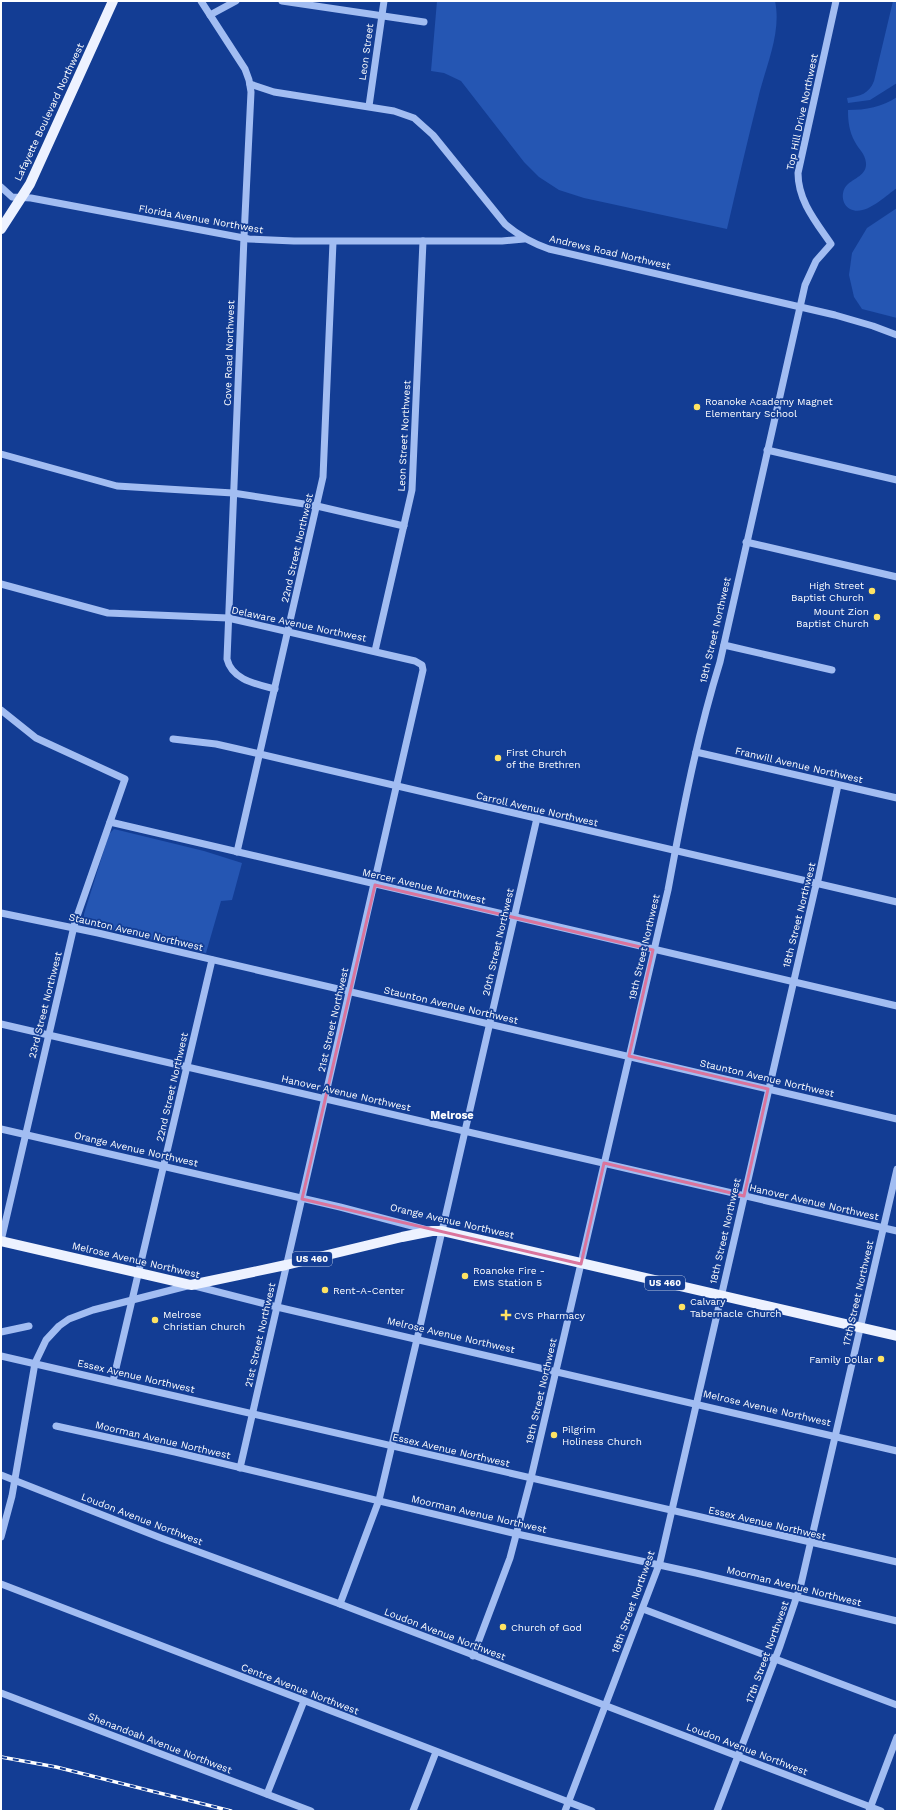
<svg xmlns="http://www.w3.org/2000/svg" width="898" height="1812" viewBox="0 0 898 1812" font-family="'Work Sans',sans-serif">
  <style>
    .green { fill: #2556b3 }
    .lines { fill: none; stroke-linecap: round; stroke-linejoin: round }
    .minor { stroke: #a2bdf2; stroke-width: 7 }
    .major { stroke: #edf2ff; stroke-width: 10 }
    .rail-casing { stroke: #fff; stroke-width: 3.5 }
    .rail { stroke: #133d94; stroke-width: 2; stroke-dasharray: 6; stroke-linecap: butt }
    .marked { fill: none; stroke: #da749d; stroke-width: 3; stroke-linejoin: round }
    .poi-dot { fill: #ffe363; stroke: #133d94; stroke-width: 1.5 }
    .labels { text-anchor: middle; dominant-baseline: central; stroke-width: 3.5; stroke-linejoin: round; paint-order: stroke }
    .shield { fill: #133d94; stroke: #b8c5df; stroke-width: 1 }
    .shield-label { font-size: 9px; font-weight: bold; fill: #fff }
    .street-label { font-size: 10px; fill: #fff; stroke: #133d94 }
    .poi-label { font-size: 10px; fill: #fff; stroke: #133d94; text-anchor: start }
    .neighbourhood-label { font-size: 11px; font-weight: bold; fill: #fff; stroke: #133d94 }
  </style>
  <rect width="100%" height="100%" fill="#133d94"/>
  <!-- green -->
  <g class="green">
    <path d="M437 1H775C782 33 765 68 758 99 747 142 737 186 727 229L584 198 559 190 539 177 524 162 461 81 444 73 431 71Z"/>
    <path d="M893 1H897V83L870 100 848 103 847 98C860 96 869 94 874 81Z"/>
    <path d="M897 97V188C885 196 865 217 850 209 841 204 841 191 847 185 854 178 867 175 866 163 865 153 859 150 855 142 849 131 848 121 848 110 866 110 882 107 897 97Z"/>
    <polygon points="897,208 897,318 862,309 854,297 849,275 852,253 867,228"/>
    <polygon points="114,829 204,851 242,863 232,900 221,901 206,953 84,923 84,914 109,834"/>
  </g>
  <g class="lines">
    <!-- minor -->
    <g class="minor">
      <path d="M201 1 245 69 249 80 251 92 244 237 227 659C232 680 256 684 275 689"/>
      <polyline points="282,1 424,22"/>
      <polyline points="210,15 236,1"/>
      <path d="M250 84 274 92 394 111 414 118 433 135 505 224C519 236 532 243 549 249L835 315 873 326 897 335"/>
      <polyline points="369,106 384,1"/>
      <polyline points="1,187 12,197 31,198 249,239 294,241 502,241 524,239"/>
      <polyline points="767,450 897,480"/>
      <polyline points="1,454 117,486 233,493 317,506 404,526"/>
      <polyline points="746,542 897,577"/>
      <polyline points="1,584 108,613 228,618 415,661 422,665 423,670 240,1468"/>
      <polyline points="724,645 832,670"/>
      <polyline points="375,651 412,490 423,241"/>
      <polyline points="1,710 36,738 125,779 75,922 1,1241"/>
      <polyline points="173,739 216,744 238,749 897,902"/>
      <polyline points="696,752 897,798"/>
      <polyline points="110,822 897,1006"/>
      <polyline points="237,852 323,477 333,242"/>
      <polyline points="1,913 98,933 897,1119"/>
      <polyline points="1,1024 897,1231"/>
      <polyline points="1,1129 340,1207 431,1231"/>
      <polyline points="1,1332 29,1326"/>
      <polyline points="1,1356 897,1562"/>
      <polyline points="113,1381 212,960"/>
      <polyline points="56,1426 175,1452 517,1534 696,1573 897,1621"/>
      <polyline points="1,1475 161,1538 340,1604 881,1811"/>
      <polyline points="1,1537 12,1496 35,1363 46,1340 59,1326 69,1319 93,1310 191,1285 277,1307 897,1451"/>
      <polyline points="1,1584 592,1811"/>
      <polyline points="340,1604 379,1500 422,1318 537,818"/>
      <polyline points="643,1609 897,1705"/>
      <path d="M473 1656 510 1558 531 1478 668 890C682 814 697 736 720 662L805 285 816 261 831 244C816 222 798 201 798 173L836 1"/>
      <polyline points="1,1693 311,1811"/>
      <polyline points="267,1794 304,1701"/>
      <polyline points="413,1811 436,1752"/>
      <polyline points="565,1811 660,1562 815,889 818,880 838,785"/>
      <polyline points="717,1811 780,1646 801,1584 897,1169"/>
      <polyline points="869,1811 897,1737"/>
    </g>
    <!-- major -->
    <g class="major">
      <polyline points="1,229 30,184 113,1"/>
      <polyline points="1,1241 191,1285 286,1265 402,1237 432,1231 442,1231 897,1336"/>
    </g>
    <!-- rail casing -->
    <g class="rail-casing">
      <polyline id="rail" points="1,1757 56,1767 231,1811"/>
    </g>
    <!-- rail -->
    <use href="#rail" class="rail"/>
  </g>
  <!-- marked area -->
  <path class="marked" d="M375 885 653 950 629 1056 768 1089 744 1196 604 1163 581 1264 302 1199Z"/>
  <!-- markers -->
  <g class="poi-dot">
    <circle cx="697" cy="407" r="4"/>
    <circle cx="872" cy="591" r="4"/>
    <circle cx="877" cy="617" r="4"/>
    <circle cx="498" cy="758" r="4"/>
    <circle cx="465" cy="1276" r="4"/>
    <circle cx="325" cy="1290" r="4"/>
    <circle cx="682" cy="1307" r="4"/>
    <path d="M504 1309h4v4h4v4h-4v4h-4v-4h-4v-4h4z"/>
    <circle cx="155" cy="1320" r="4"/>
    <circle cx="881" cy="1359" r="4"/>
    <circle cx="554" cy="1435" r="4"/>
    <circle cx="503" cy="1627" r="4"/>
  </g>
  <g class="labels">
    <!-- shield labels -->
    <g class="shield">
      <rect x="292" y="1252" width="40" height="14" rx="3"/>
      <rect x="645" y="1276" width="40" height="14" rx="3"/>
    </g>
    <g class="shield-label">
      <text x="312" y="1259">US 460</text>
      <text x="665" y="1283">US 460</text>
    </g>
    <!-- street labels -->
    <g class="street-label">
      <text transform="translate(366 52) rotate(-82)">Leon Street</text>
      <text transform="translate(49 112) rotate(-65)">Lafayette Boulevard Northwest</text>
      <text transform="translate(802 112) rotate(-78)">Top Hill Drive Northwest</text>
      <text transform="translate(201 219) rotate(10)">Florida Avenue Northwest</text>
      <text transform="translate(610 252) rotate(13)">Andrews Road Northwest</text>
      <text transform="translate(229 353) rotate(-88)">Cove Road Northwest</text>
      <text transform="translate(404 436) rotate(-87)">Leon Street Northwest</text>
      <text transform="translate(297 548) rotate(-77)">22nd Street Northwest</text>
      <text transform="translate(299 624) rotate(12)">Delaware Avenue Northwest</text>
      <text transform="translate(715 630) rotate(-77)">19th Street Northwest</text>
      <text transform="translate(799 765) rotate(13)">Franwill Avenue Northwest</text>
      <text transform="translate(537 809) rotate(13)">Carroll Avenue Northwest</text>
      <text transform="translate(424 886) rotate(13)">Mercer Avenue Northwest</text>
      <text transform="translate(799 915) rotate(-76)">18th Street Northwest</text>
      <text transform="translate(136 932) rotate(13)">Staunton Avenue Northwest</text>
      <text transform="translate(498 942) rotate(-77)">20th Street Northwest</text>
      <text transform="translate(644 947) rotate(-77)">19th Street Northwest</text>
      <text transform="translate(45 1005) rotate(-76)">23rd Street Northwest</text>
      <text transform="translate(451 1005) rotate(13)">Staunton Avenue Northwest</text>
      <text transform="translate(333 1020) rotate(-77)">21st Street Northwest</text>
      <text transform="translate(767 1078) rotate(13)">Staunton Avenue Northwest</text>
      <text transform="translate(172 1087) rotate(-77)">22nd Street Northwest</text>
      <text transform="translate(346 1093) rotate(13)">Hanover Avenue Northwest</text>
      <text transform="translate(136 1149) rotate(13)">Orange Avenue Northwest</text>
      <text transform="translate(814 1202) rotate(13)">Hanover Avenue Northwest</text>
      <text transform="translate(452 1221) rotate(13)">Orange Avenue Northwest</text>
      <text transform="translate(725 1231) rotate(-77)">18th Street Northwest</text>
      <text transform="translate(136 1260) rotate(13)">Melrose Avenue Northwest</text>
      <text transform="translate(858 1293) rotate(-77)">17th Street Northwest</text>
      <text transform="translate(260 1335) rotate(-77)">21st Street Northwest</text>
      <text transform="translate(451 1335) rotate(13)">Melrose Avenue Northwest</text>
      <text transform="translate(136 1376) rotate(13)">Essex Avenue Northwest</text>
      <text transform="translate(541 1391) rotate(-77)">19th Street Northwest</text>
      <text transform="translate(767 1408) rotate(13)">Melrose Avenue Northwest</text>
      <text transform="translate(163 1440) rotate(13)">Moorman Avenue Northwest</text>
      <text transform="translate(451 1450) rotate(13)">Essex Avenue Northwest</text>
      <text transform="translate(479 1514) rotate(13)">Moorman Avenue Northwest</text>
      <text transform="translate(142 1519) rotate(21)">Loudon Avenue Northwest</text>
      <text transform="translate(767 1523) rotate(13)">Essex Avenue Northwest</text>
      <text transform="translate(794 1586) rotate(14)">Moorman Avenue Northwest</text>
      <text transform="translate(633 1602) rotate(-70)">18th Street Northwest</text>
      <text transform="translate(445 1634) rotate(21)">Loudon Avenue Northwest</text>
      <text transform="translate(767 1652) rotate(-70)">17th Street Northwest</text>
      <text transform="translate(300 1689) rotate(21)">Centre Avenue Northwest</text>
      <text transform="translate(160 1743) rotate(21)">Shenandoah Avenue Northwest</text>
      <text transform="translate(747 1749) rotate(21)">Loudon Avenue Northwest</text>
    </g>
    <!-- poi labels -->
    <g class="poi-label">
      <text x="705" y="401">Roanoke Academy Magnet<tspan x="705" dy="12">Elementary School</tspan></text>
      <text x="864" y="585" text-anchor="end">High Street<tspan x="864" dy="12">Baptist Church</tspan></text>
      <text x="869" y="611" text-anchor="end">Mount Zion<tspan x="869" dy="12">Baptist Church</tspan></text>
      <text x="506" y="752">First Church<tspan x="506" dy="12">of the Brethren</tspan></text>
      <text x="473" y="1270">Roanoke Fire -<tspan x="473" dy="12">EMS Station 5</tspan></text>
      <text x="333" y="1290">Rent-A-Center</text>
      <text x="690" y="1301">Calvary<tspan x="690" dy="12">Tabernacle Church</tspan></text>
      <text x="163" y="1314">Melrose<tspan x="163" dy="12">Christian Church</tspan></text>
      <text x="514" y="1315">CVS Pharmacy</text>
      <text x="873" y="1359" text-anchor="end">Family Dollar</text>
      <text x="562" y="1429">Pilgrim<tspan x="562" dy="12">Holiness Church</tspan></text>
      <text x="511" y="1627">Church of God</text>
    </g>
    <!-- neighbourhood labels -->
    <g class="neighbourhood-label">
      <text x="452" y="1115">Melrose</text>
    </g>
  </g>
  <!-- border -->
  <rect width="898" height="1812" fill="none" stroke="#ffffff" stroke-width="4"/>
</svg>
